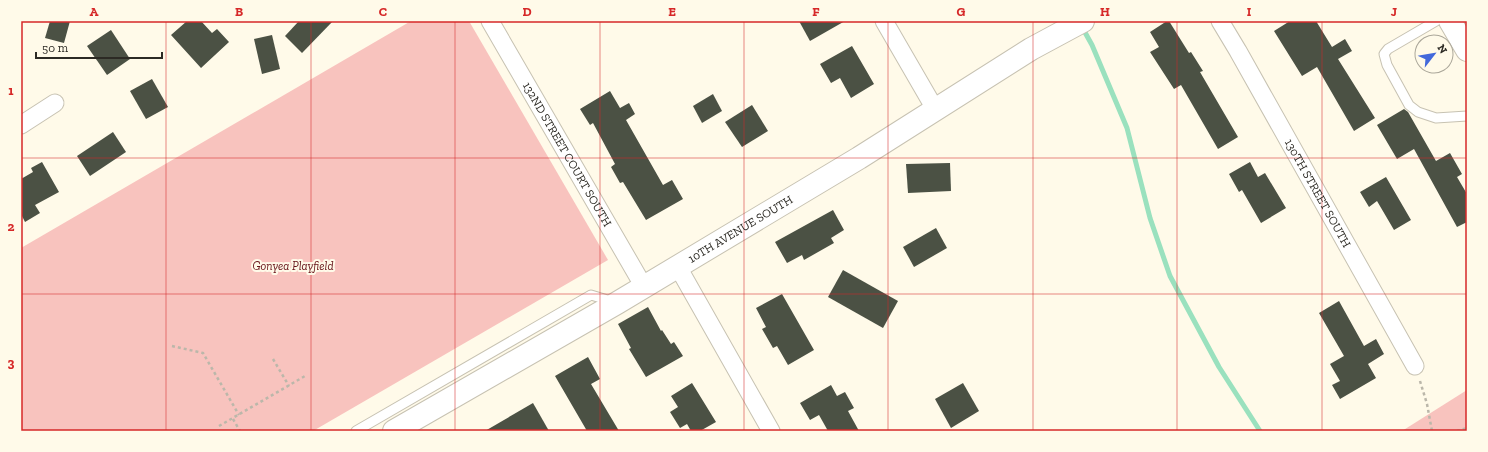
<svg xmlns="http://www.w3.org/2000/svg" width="1488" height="452" viewBox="0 0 1488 452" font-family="'Zilla Slab',serif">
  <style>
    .green { fill: #f8c3be }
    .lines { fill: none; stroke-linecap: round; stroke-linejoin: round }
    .stream { stroke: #9ae1be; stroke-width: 5 }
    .building { fill: #4b5144 }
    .lane-casing { stroke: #c7c2b2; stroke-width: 11 }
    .street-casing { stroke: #c7c2b2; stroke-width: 19 }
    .secondary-casing { stroke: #c7c2b2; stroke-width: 24 }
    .path { stroke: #bbb7aa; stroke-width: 2.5; stroke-dasharray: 3 3; stroke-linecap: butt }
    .lane { stroke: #fff; stroke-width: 9 }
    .street { stroke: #fff; stroke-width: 17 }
    .secondary { stroke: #fff; stroke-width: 22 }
    .grid { fill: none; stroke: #d62828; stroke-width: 1; stroke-opacity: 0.55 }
    .labels { text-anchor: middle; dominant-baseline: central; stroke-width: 4; stroke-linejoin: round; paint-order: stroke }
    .street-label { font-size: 12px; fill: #2c2a24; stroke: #fffae9 }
    .park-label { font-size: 12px; font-style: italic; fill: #661217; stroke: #fffae9 }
    .neatline { fill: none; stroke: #d62828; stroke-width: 1.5 }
    .grid-label { font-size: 13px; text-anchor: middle; font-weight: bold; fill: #d62828 }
  </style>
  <rect width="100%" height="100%" fill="#fffae9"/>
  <!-- green -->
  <g class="green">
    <polygon points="411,21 469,21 608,260 313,431 21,431 21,248"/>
    <polygon points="1467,390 1467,431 1402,431"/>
  </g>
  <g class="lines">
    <!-- stream -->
    <polyline class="stream" points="1082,27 1092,45 1127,128 1150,218 1170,276 1219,367 1260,431"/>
  </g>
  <!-- building -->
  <g class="building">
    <polygon points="50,21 70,21 64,43 45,38"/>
    <polygon points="187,21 201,21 212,33 217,29 229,42 201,68 171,35"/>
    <polygon points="299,21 333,21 302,53 285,36"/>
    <polygon points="799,21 845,21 810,41"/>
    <polygon points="1167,21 1169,21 1189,53 1191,52 1203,71 1200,72 1238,137 1218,149 1181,85 1174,89 1150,52 1159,47 1150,32"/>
    <polygon points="1290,21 1316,21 1332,47 1345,39 1352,51 1338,59 1375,118 1354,131 1317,67 1302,76 1274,31"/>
    <polygon points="111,30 130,59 107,75 87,46"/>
    <polygon points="272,35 280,69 262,74 254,39"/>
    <polygon points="852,46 874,84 851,98 840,78 831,83 820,64"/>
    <polygon points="152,79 168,107 146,119 130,91"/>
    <polygon points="610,91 620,108 629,103 635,114 626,120 663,185 672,180 683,199 646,220 623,182 620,183 611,167 615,164 593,123 590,125 580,109"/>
    <polygon points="713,94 722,111 702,123 693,106"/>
    <polygon points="752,105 768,131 742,147 725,122"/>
    <polygon points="1404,109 1408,112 1436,161 1450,153 1462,174 1457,177 1467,194 1467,222 1457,227 1414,149 1397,159 1377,125"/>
    <polygon points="113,132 126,152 90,176 77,156"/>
    <polygon points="42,162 59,192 35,205 40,213 25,222 21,214 21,179 33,172 31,168"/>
    <polygon points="1250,162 1258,177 1265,173 1286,208 1261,223 1242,190 1239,192 1229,174"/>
    <polygon points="950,163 951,191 908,193 906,164"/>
    <polygon points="1386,177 1411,220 1394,230 1377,201 1369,207 1360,192"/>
    <polygon points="833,210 844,230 831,238 834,243 804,260 802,255 787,263 775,242"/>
    <polygon points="936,228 947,248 914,267 903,247"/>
    <polygon points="843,270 898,301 883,328 828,297"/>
    <polygon points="782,294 814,350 788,365 777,346 773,348 762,329 766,327 756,308"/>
    <polygon points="1339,301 1364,346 1376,339 1384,354 1368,364 1376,378 1340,399 1332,385 1340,381 1330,364 1344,356 1319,313"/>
    <polygon points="648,307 661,331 662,330 671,344 674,342 683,356 646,377 629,349 631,348 618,324"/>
    <polygon points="588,357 600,379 591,384 619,431 587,431 555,376"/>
    <polygon points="692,383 716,422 700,431 691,431 687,424 680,428 670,412 678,407 671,396"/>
    <polygon points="963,383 979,411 951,428 935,399"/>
    <polygon points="831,385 837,396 845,392 854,408 848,411 859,431 828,431 819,415 810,420 800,403"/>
    <polygon points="533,403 549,431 485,431"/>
  </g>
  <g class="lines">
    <!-- lane casing -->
    <g class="lane-casing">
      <g id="lane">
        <polyline points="1436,21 1388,49 1384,54 1387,65 1409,105 1418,112 1436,118 1467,116"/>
        <polyline points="356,431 591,295 614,302"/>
      </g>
    </g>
    <!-- street casing -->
    <g class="street-casing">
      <g id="street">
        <path id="s1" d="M490 21 644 287"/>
        <polyline points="884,21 935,109"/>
        <path id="s2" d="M1220 21 1238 51 1415 366"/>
        <polyline points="21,125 55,103"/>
        <polyline points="678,267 771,431"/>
      </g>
    </g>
    <!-- secondary casing -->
    <g class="secondary-casing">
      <g id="secondary">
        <polyline points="1450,21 1467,50"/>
        <path id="s3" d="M394 431 617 303 859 158 1031 49 1083 21"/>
      </g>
    </g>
    <!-- path -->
    <g class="path">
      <polyline points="172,346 203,353 239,415"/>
      <polyline points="273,359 289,386"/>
      <polyline points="1420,381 1427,404 1432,431"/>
      <polyline points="233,419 240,431"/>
      <polyline points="219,426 305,376"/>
      <polyline points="1457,431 1467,428"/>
    </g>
    <!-- lane -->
    <use href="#lane" class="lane"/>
    <!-- street -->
    <use href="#street" class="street"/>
    <!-- secondary -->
    <use href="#secondary" class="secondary"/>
  </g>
  <!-- grid -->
  <path class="grid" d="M166 21V431M311 21V431M455 21V431M600 21V431M744 21V431M888 21V431M1033 21V431M1177 21V431M1322 21V431M21 158H1467M21 294H1467"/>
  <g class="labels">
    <!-- street labels -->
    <g class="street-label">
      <text stroke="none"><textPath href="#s1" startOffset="154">132ND STREET COURT SOUTH</textPath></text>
      <text stroke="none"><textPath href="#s2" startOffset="198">130TH STREET SOUTH</textPath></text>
      <text stroke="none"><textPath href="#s3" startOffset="401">10TH AVENUE SOUTH</textPath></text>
    </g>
    <!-- park labels -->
    <g class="park-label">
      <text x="293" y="266">Gonyea Playfield</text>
    </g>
  </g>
  <!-- border -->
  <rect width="1488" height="452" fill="none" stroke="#fffae9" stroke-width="44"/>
  <!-- north arrow -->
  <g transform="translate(1434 54) rotate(59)"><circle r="19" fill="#fffae9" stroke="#aba79a"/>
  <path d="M0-3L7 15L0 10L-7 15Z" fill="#4369db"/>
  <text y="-6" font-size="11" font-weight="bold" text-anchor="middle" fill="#2c2a24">N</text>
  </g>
  <!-- scale -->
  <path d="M36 52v6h126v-6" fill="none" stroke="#2c2a24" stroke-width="2"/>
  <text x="42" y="52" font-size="12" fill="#2c2a24" stroke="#fffae9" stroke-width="3" paint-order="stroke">50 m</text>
  <rect x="22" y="22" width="1444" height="408" class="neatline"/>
  <g class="grid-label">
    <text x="94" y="16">A</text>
    <text x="239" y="16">B</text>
    <text x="383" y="16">C</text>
    <text x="527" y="16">D</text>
    <text x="672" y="16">E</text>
    <text x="816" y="16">F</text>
    <text x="961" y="16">G</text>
    <text x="1105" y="16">H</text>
    <text x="1249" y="16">I</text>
    <text x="1394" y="16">J</text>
    <text x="11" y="95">1</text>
    <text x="11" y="231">2</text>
    <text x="11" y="367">3</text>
  </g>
</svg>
